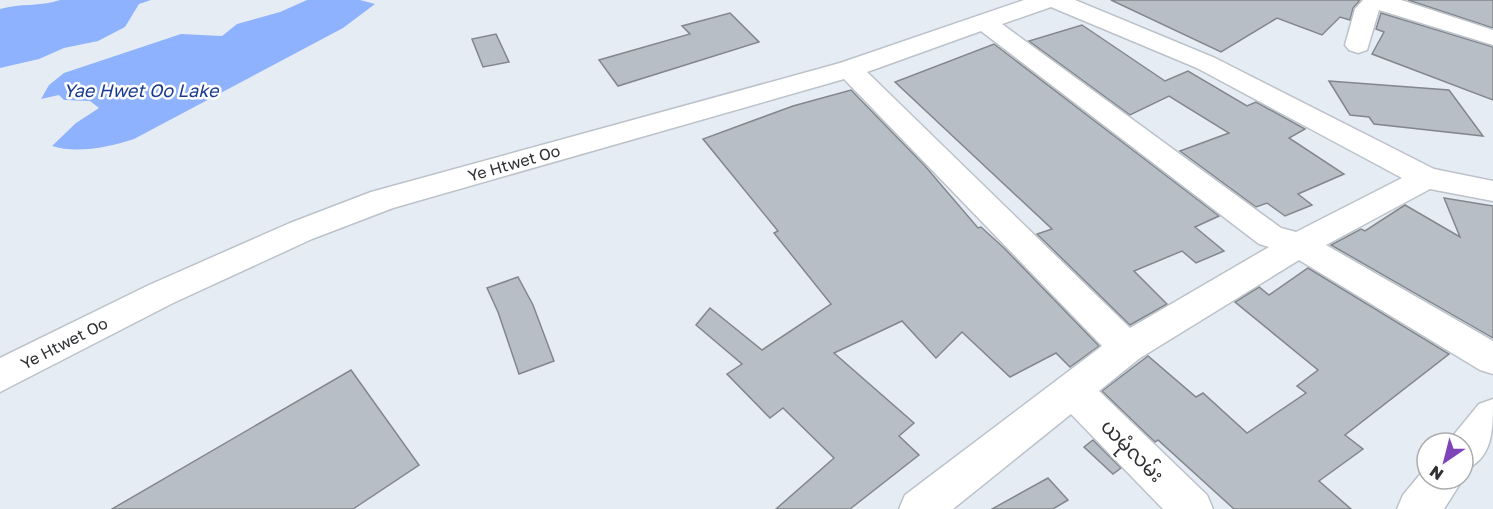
<svg xmlns="http://www.w3.org/2000/svg" width="1493" height="509" viewBox="0 0 1493 509" font-family="'Golos Text','Noto Sans Myanmar',sans-serif">
  <style>
    .water { fill: #8eb2fd }
    .building { fill: #b8bec5; stroke: #81878d; stroke-width: 1.5 }
    .lines { fill: none; stroke-linecap: round; stroke-linejoin: round }
    .minor-casing { stroke: #bcc2c9; stroke-width: 3 }
    .minor { fill: #fff; fill-rule: evenodd }
    .labels { text-anchor: middle; dominant-baseline: central; stroke-width: 5; stroke-linejoin: round; paint-order: stroke }
    .street-label { font-size: 16px; fill: #2e3033; stroke: #fff }
    .water-label { font-size: 18px; font-style: italic; fill: #1a3c90; stroke: #fff }
    .near-street-label { font-size: 20px; fill: #2e3033; stroke: #fff }
  </style>
  <rect width="100%" height="100%" fill="#e6ecf4"/>
  <!-- water -->
  <g class="water">
    <path d="M60 0H151L139 4 125 27 98 41 64 48 39 59 0 68V9C21 3 39 7 60 0Z"/>
    <path d="M307 0H360L375 4 343 28 134 139C110 147 76 154 52 146L76 123 99 108 90 101 64 100 59 95 41 99 49 85 64 73 181 34 222 36 237 24 280 12Z"/>
  </g>
  <!-- building -->
  <g class="building">
    <polygon points="1111,0 1360,0 1353,8 1350,20 1340,17 1322,35 1277,18 1221,52"/>
    <polygon points="1408,0 1493,0 1493,28"/>
    <polygon points="730,13 759,42 618,86 599,60 690,34 682,26"/>
    <polygon points="1381,13 1493,47 1493,100 1372,54 1384,32 1376,29"/>
    <polygon points="1082,25 1165,81 1188,71 1247,106 1256,102 1305,129 1289,138 1344,174 1298,194 1312,205 1285,216 1267,203 1256,207 1180,151 1229,133 1169,96 1130,115 1029,41"/>
    <polygon points="496,34 509,62 483,67 472,39"/>
    <polygon points="994,44 1219,216 1195,227 1224,251 1196,263 1182,251 1134,271 1167,304 1130,325 1037,234 1052,229 895,82"/>
    <polygon points="1329,81 1449,90 1483,136 1374,124 1369,117 1350,115"/>
    <polygon points="851,90 925,166 978,228 981,227 1004,248 1099,346 1070,367 1056,353 1010,377 962,332 936,358 902,321 834,353 914,423 899,436 919,455 850,509 776,509 834,458 783,408 770,418 727,374 742,364 696,325 710,308 762,350 831,304 774,233 778,231 703,139 793,106"/>
    <polygon points="1444,198 1493,206 1493,338 1331,245 1361,229 1365,231 1405,205 1460,237"/>
    <polygon points="1308,268 1449,354 1345,435 1363,449 1319,481 1351,509 1234,509 1158,440 1155,442 1102,391 1148,356 1196,397 1203,393 1247,433 1306,393 1297,386 1318,370 1235,302 1259,287 1269,295"/>
    <polygon points="518,277 533,305 554,361 519,374 498,312 487,288"/>
    <polygon points="351,370 419,465 353,509 112,509"/>
    <polygon points="1093,440 1121,468 1113,474 1084,447"/>
    <polygon points="1048,478 1068,500 1053,509 992,509"/>
  </g>
  <g class="lines">
    <!-- minor casing -->
    <g class="minor-casing">
      <g id="minor">
        <path d="M1024 0H1075L1215 58 1434 169 1493 181V201L1430 189 1326 245 1493 341V374L1480 370 1299 260 1140 358 1099 391 1207 495 1213 509H1163L1071 414 953 509H899L905 495 1102 346 844 79 393 208 312 239 173 303 0 392V358L149 285 290 223 371 192 840 63ZM1051 7 1197 68 1402 178 1296 232 1281 228 1002 24ZM981 31 1259 244 1269 247 1130 328 867 72Z"/>
        <polygon points="1363,0 1401,0 1493,30 1493,45 1379,10 1367,50 1358,53 1349,50 1345,45 1355,9"/>
        <path d="M1493 399C1493 432 1493 458 1463 471V443H1447L1479 404Z"/>
        <polygon points="1427,466 1427,479 1463,479 1444,509 1397,509 1403,495"/>
      </g>
    </g>
    <!-- minor -->
    <use href="#minor" class="minor"/>
  </g>
  <g class="labels">
    <!-- street labels -->
    <g class="street-label">
      <text transform="translate(514 163) rotate(-16)">Ye Htwet Oo</text>
      <text transform="translate(64 343) rotate(-27)">Ye Htwet Oo</text>
    </g>
    <!-- water labels -->
    <g class="water-label">
      <text x="141" y="90">Yae Hwet Oo Lake</text>
    </g>
    <!-- near-street labels -->
    <g class="near-street-label">
      <text transform="translate(1133 450) rotate(45)">ယမုံလမ်း</text>
    </g>
  </g>
  <!-- north arrow -->
  <g transform="translate(1445 461) rotate(215)"><circle r="28" fill="#ffffff" stroke="#abacad" stroke-width="1.5"/>
  <path d="M0-4.5L10 22L0 15L-10 22Z" fill="#7d44ba"/>
  <text y="-9" font-size="16" font-weight="bold" text-anchor="middle" fill="#2e3033">N</text>
  </g>
</svg>
